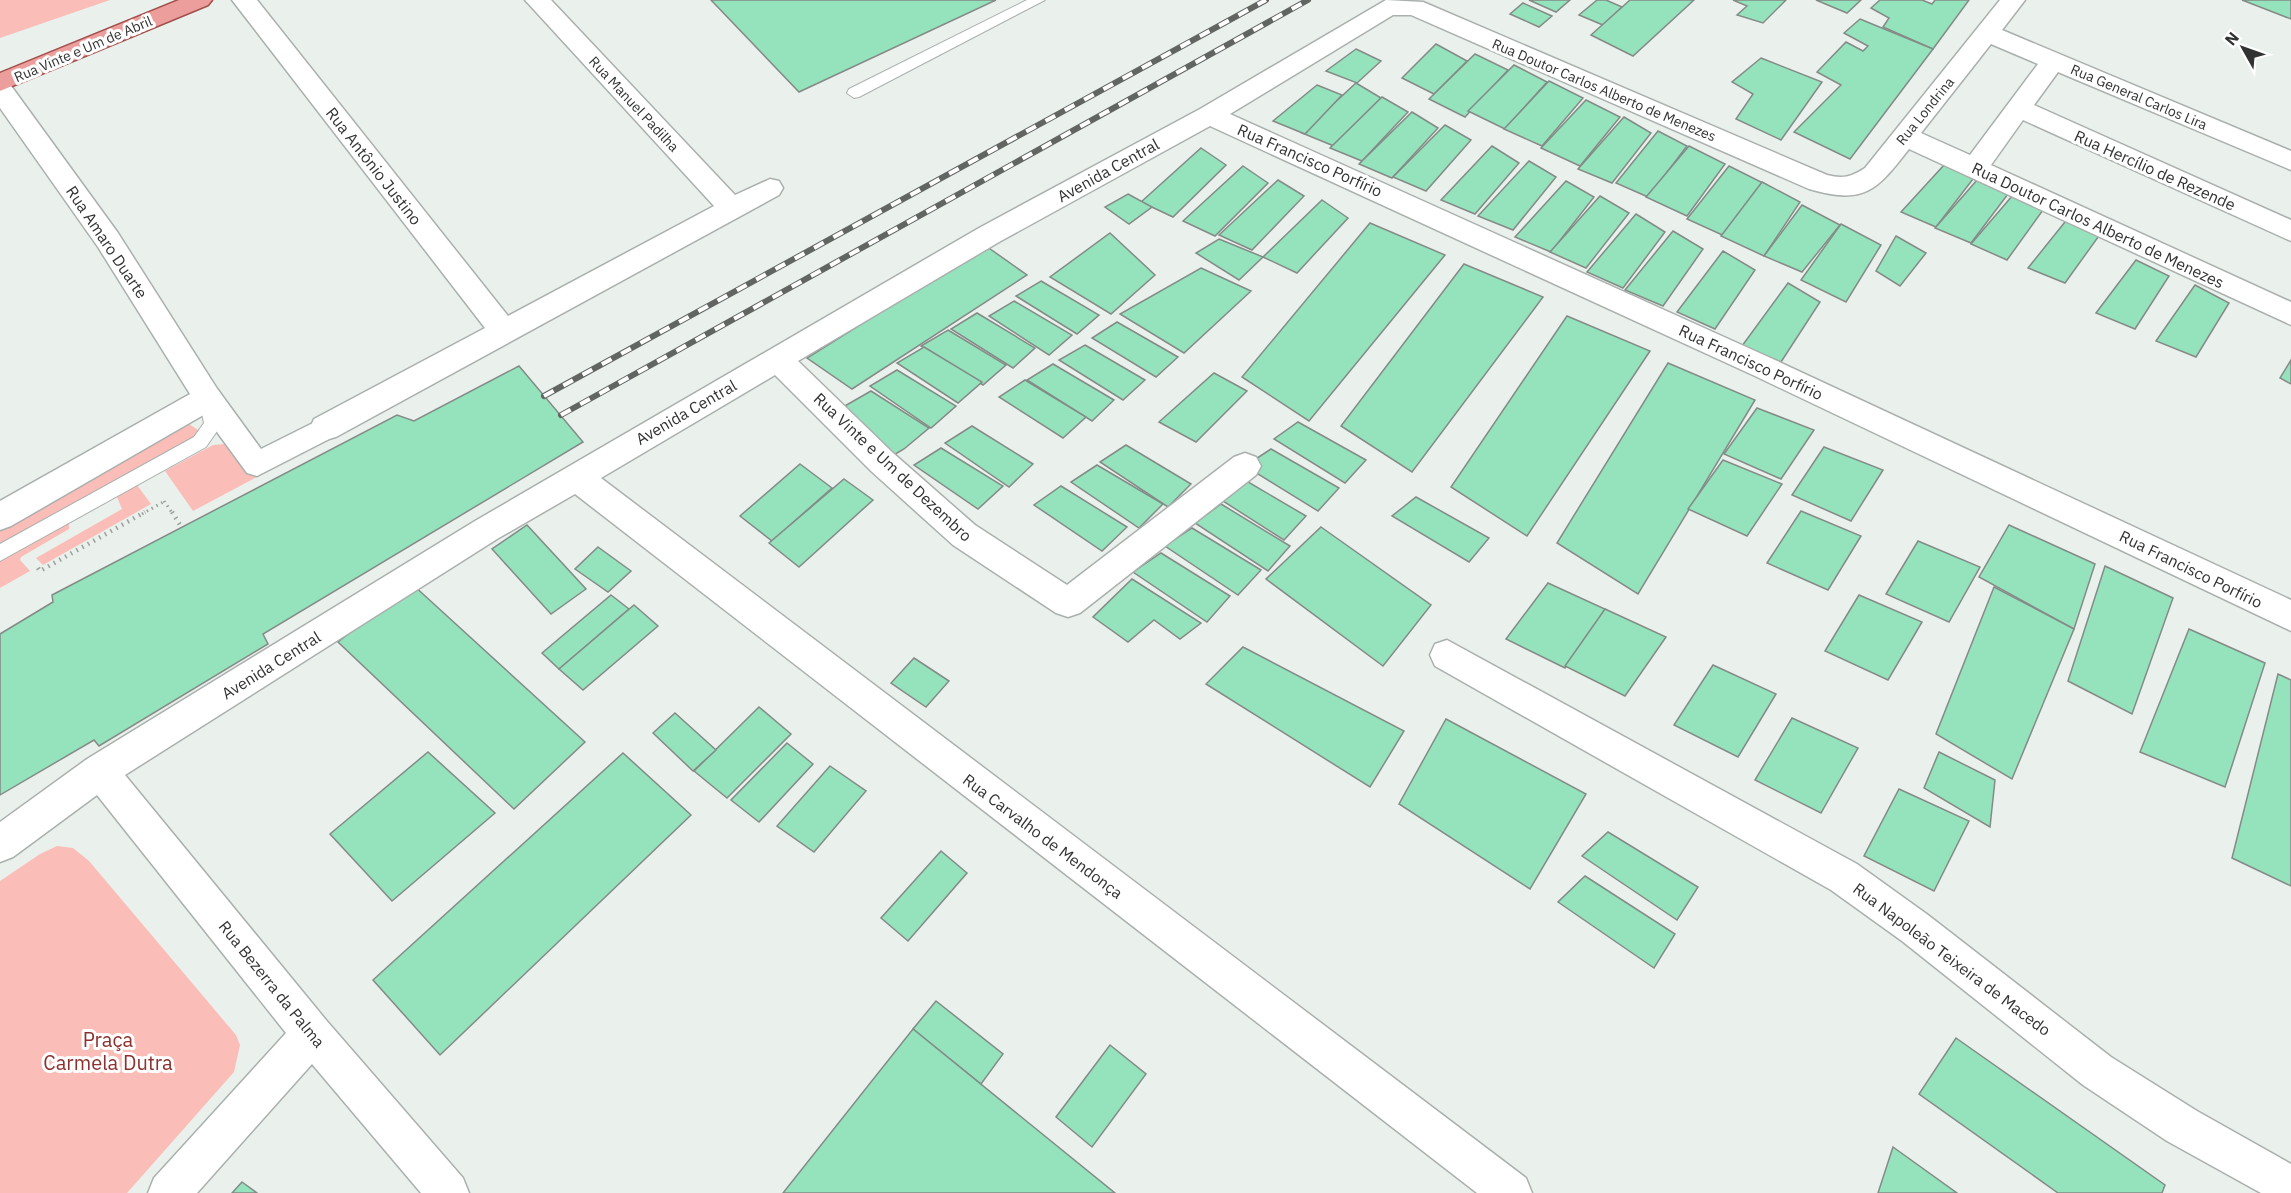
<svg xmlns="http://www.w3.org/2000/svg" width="2291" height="1193" viewBox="0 0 2291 1193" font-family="'IBM Plex Sans',sans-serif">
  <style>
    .green { fill: #fbbdb7 }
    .building { fill: #94e3bc; stroke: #848b87; stroke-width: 1.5 }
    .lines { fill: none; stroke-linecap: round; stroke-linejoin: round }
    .service-casing { stroke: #aab0ad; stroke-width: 2 }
    .pedestrian-casing { stroke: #aab0ad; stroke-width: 3 }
    .minor-casing { stroke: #aab0ad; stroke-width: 3 }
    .primary-casing { stroke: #a24f4c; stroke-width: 3 }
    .path-far1 { stroke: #9ba09d; stroke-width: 3; stroke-dasharray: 1.5 4; stroke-linecap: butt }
    .path { stroke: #9ba09d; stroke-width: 4.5; stroke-dasharray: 1.5 5; stroke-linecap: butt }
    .service { fill: #fff; fill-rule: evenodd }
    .pedestrian { fill: #fff; fill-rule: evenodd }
    .minor { fill: #fff; fill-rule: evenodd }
    .primary { fill: #ec9e9c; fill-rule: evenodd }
    .rail-casing { stroke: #626663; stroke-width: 6 }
    .rail { stroke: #fff; stroke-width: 4; stroke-dasharray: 11; stroke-linecap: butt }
    .labels { text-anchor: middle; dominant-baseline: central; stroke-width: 6; stroke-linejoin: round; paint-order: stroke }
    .far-street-label { font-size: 14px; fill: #303331; stroke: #fff }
    .street-label { font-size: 16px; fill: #303331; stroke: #fff }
    .near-park-label { font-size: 20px; fill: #8c302e; stroke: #fff }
  </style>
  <rect width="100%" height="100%" fill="#eaf1ed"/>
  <!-- green -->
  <g class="green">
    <polygon points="0,0 110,0 0,38"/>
    <polygon points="189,424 198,430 198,434 0,544 0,529"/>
    <polygon points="225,444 236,449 257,477 193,511 165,471 213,445"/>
    <polygon points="137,485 151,504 43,565 36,558 122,509 117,497"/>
    <polygon points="69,519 69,529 21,557 20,560 30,571 0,588 0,558"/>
    <polygon points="57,846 73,848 89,861 236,1035 240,1045 234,1072 127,1193 0,1193 0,881 40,854"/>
  </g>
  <!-- building -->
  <g class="building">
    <polygon points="711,0 996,0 799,92"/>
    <polygon points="1529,0 1570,0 1556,12"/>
    <polygon points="1597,0 1606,0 1622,7 1603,25 1579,15"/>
    <polygon points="1630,0 1694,0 1633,56 1591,35"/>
    <polygon points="1733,0 1786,0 1763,23 1737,15 1747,6"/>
    <polygon points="1816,0 1861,0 1847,13"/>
    <polygon points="1880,0 1922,0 1932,4 1935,0 1969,0 1933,49 1883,27 1889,18 1871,8"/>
    <polygon points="2242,0 2291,0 2291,19"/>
    <polygon points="1523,3 1552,16 1539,27 1510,14"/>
    <polygon points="1860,19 1933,49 1850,159 1794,132 1841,85 1817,72 1846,42 1863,51 1868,46 1844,33"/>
    <polygon points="1436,44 1467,61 1434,94 1402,78"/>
    <polygon points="1356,49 1381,61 1357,83 1326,71"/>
    <polygon points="1475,54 1508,70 1465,117 1429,99"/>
    <polygon points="1761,58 1822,82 1781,140 1736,119 1753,94 1732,82"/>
    <polygon points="1514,65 1547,82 1505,129 1468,111"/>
    <polygon points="1549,81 1583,98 1542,146 1504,129"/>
    <polygon points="1356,83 1381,98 1334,146 1302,133"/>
    <polygon points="1317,85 1342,95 1305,134 1273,121"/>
    <polygon points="1382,97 1408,112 1362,161 1330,148"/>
    <polygon points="1586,100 1620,117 1580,166 1541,148"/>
    <polygon points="1412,112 1438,128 1392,178 1359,164"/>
    <polygon points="1624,117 1651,133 1612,183 1578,169"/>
    <polygon points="1445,125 1471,140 1426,191 1393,177"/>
    <polygon points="1658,131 1687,146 1648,197 1616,183"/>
    <polygon points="1492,146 1519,163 1475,214 1441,200"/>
    <polygon points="1689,146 1725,164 1687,216 1646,197"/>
    <polygon points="1201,148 1226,165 1173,217 1141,202"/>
    <polygon points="1529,161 1556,177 1513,230 1478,216"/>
    <polygon points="1945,164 1973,179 1936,227 1901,212"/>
    <polygon points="1243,166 1268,183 1215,236 1183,221"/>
    <polygon points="1729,166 1767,185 1729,238 1687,219"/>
    <polygon points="1978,179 2008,194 1971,243 1935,228"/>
    <polygon points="1278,180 1304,196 1252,250 1219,235"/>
    <polygon points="1566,181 1594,197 1551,252 1515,237"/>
    <polygon points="1762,182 1800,202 1764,256 1721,236"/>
    <polygon points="1128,194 1152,207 1129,224 1105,207"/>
    <polygon points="2013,195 2043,210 2007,260 1971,244"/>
    <polygon points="1600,196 1629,213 1586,268 1550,252"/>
    <polygon points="1322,200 1348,218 1297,273 1263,257"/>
    <polygon points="1802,205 1840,225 1802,272 1764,256"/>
    <polygon points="1636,214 1665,232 1623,288 1587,272"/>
    <polygon points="2069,217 2101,233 2065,283 2028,268"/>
    <polygon points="1370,223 1445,255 1309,421 1242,377"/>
    <polygon points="1841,224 1881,245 1846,302 1801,280"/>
    <polygon points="1673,231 1703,249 1663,306 1625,290"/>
    <polygon points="1110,233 1155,275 1111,314 1050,277"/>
    <polygon points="1896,236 1926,253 1900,286 1876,271"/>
    <polygon points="1219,239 1263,257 1239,280 1196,253"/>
    <polygon points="986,246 1027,275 852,389 807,358"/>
    <polygon points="1723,251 1755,270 1715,329 1677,312"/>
    <polygon points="2136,260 2169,276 2135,329 2096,313"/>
    <polygon points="1464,264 1543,297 1412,472 1341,426"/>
    <polygon points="1201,268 1251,291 1184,353 1120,314"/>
    <polygon points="1041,281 1099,315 1077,334 1016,296"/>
    <polygon points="1788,283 1820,302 1781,362 1742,346"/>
    <polygon points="2195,285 2229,303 2196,357 2156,341"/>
    <polygon points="1014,301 1072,335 1049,355 989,316"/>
    <polygon points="977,313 1035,348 1013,368 951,329"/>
    <polygon points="1567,316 1650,351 1527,536 1451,487"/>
    <polygon points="1117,322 1178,357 1156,377 1092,338"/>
    <polygon points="948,330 1006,365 983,385 921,346"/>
    <polygon points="1085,345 1145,380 1123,400 1059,360"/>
    <polygon points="924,347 982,382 958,403 897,363"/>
    <polygon points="2291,360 2291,384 2280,378"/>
    <polygon points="1668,363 1755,400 1638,594 1557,543"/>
    <polygon points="1053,364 1114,400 1092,421 1027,380"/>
    <polygon points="519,366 583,442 263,634 268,644 99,746 94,740 0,795 0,634 53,602 52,595 397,415 414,421"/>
    <polygon points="897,370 956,406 931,428 870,386"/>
    <polygon points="1214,373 1247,391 1196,442 1159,422"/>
    <polygon points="1025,380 1086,417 1063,438 999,397"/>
    <polygon points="871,391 929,428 904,449 887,459 843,407"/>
    <polygon points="1757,408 1814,430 1781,479 1724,454"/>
    <polygon points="1298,422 1366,460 1345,483 1274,439"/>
    <polygon points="972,426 1033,464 1009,487 945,443"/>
    <polygon points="1126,445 1191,484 1168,507 1100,462"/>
    <polygon points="1824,447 1883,470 1851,521 1792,495"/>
    <polygon points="941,448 1003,486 978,509 914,465"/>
    <polygon points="1271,449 1339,488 1318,511 1245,466"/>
    <polygon points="1723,460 1782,484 1747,536 1688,509"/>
    <polygon points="800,464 832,488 772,541 740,516"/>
    <polygon points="1097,465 1163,504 1139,528 1071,482"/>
    <polygon points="1238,476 1306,516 1284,540 1212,494"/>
    <polygon points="844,479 873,500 799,567 769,543"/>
    <polygon points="1061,486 1127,527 1102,551 1034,505"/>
    <polygon points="1416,497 1489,538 1469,562 1392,516"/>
    <polygon points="1221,504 1290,546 1268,571 1195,523"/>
    <polygon points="1801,511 1861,536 1828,590 1767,563"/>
    <polygon points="527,525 586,589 551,614 492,549"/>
    <polygon points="2009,525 2095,564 2074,629 1979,577"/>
    <polygon points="1321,527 1431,605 1383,666 1266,579"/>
    <polygon points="1192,528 1261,570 1238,595 1165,546"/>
    <polygon points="1918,541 1980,567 1949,622 1886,594"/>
    <polygon points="598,547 631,571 608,592 575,569"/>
    <polygon points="1161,553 1230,596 1207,622 1133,572"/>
    <polygon points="2105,566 2173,598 2132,714 2068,681"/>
    <polygon points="1132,579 1201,623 1180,639 1154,620 1128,642 1093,617"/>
    <polygon points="1548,583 1607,610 1565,668 1506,639"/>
    <polygon points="412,584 585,742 514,809 338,642"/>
    <polygon points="1994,587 2074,629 2012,779 1936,734"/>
    <polygon points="611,595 629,609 559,669 542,653"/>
    <polygon points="1859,595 1922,622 1888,680 1825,651"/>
    <polygon points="634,605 658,626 583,690 559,669"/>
    <polygon points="1605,609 1666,637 1625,696 1565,666"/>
    <polygon points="2189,629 2265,663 2225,787 2140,752"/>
    <polygon points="1243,647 1404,731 1370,787 1206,684"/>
    <polygon points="914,658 949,681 926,707 891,683"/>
    <polygon points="1713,665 1776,694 1738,757 1674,725"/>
    <polygon points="2278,674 2291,680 2291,886 2232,858"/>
    <polygon points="759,707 791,734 727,798 694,771"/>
    <polygon points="675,713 716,750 693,771 653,733"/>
    <polygon points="1792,718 1858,748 1821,813 1755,780"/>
    <polygon points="1446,719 1586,794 1530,889 1399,804"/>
    <polygon points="787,743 813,764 759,822 731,800"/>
    <polygon points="428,752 495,813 392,901 330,834"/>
    <polygon points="1939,752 1995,780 1990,827 1924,788"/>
    <polygon points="623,753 691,815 440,1055 373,980"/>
    <polygon points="830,766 866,791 814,852 777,826"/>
    <polygon points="1899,789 1969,821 1934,891 1864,856"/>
    <polygon points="1608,832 1698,887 1677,920 1582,856"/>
    <polygon points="941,851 967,873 908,941 881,918"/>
    <polygon points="1585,876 1675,934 1654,968 1558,902"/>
    <polygon points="936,1001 1003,1054 981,1084 913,1029"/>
    <polygon points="913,1029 1115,1193 783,1193"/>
    <polygon points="1956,1038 2165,1185 2162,1193 2058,1193 1919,1094"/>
    <polygon points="1110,1045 1146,1074 1092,1147 1056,1117"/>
    <polygon points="1893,1147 1957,1193 1878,1193"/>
    <polygon points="242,1182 257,1193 232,1193"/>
  </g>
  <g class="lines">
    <!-- service casing -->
    <g class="service-casing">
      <g id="service">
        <polygon points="1027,0 1045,0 859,97 854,98 847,93 849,89"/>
        <polygon points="208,392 214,394 222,424 206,447 0,561 0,544 194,437 204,423 199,399 202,394"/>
      </g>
    </g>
    <!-- pedestrian casing -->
    <g class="pedestrian-casing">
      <polygon id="pedestrian" points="208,387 218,390 261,449 325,417 335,420 339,428 335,436 257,476 247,473 198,406 194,398 198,390"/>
    </g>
    <!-- minor casing -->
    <g class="minor-casing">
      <g id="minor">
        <polygon points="232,0 257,0 508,316 714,206 525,0 551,0 735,195 770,179 779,181 783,188 779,195 336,437 325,440 314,437 310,428 314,419 485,328"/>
        <path d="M1386 0 1423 2 1827 175C1843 179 1851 177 1865 168L2000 0H2025L2002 30 2291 151V170L2058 72 2034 105 2291 220V241L2023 120 1991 165 2291 302V325L1909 149C1876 191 1865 205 1809 189L1411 15H1393L1230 114 1775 360 2291 600V631L1755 376 1210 126 999 242 798 361 893 453 975 525 1067 585 1234 457 1245 453 1256 457 1261 466 1256 475 1080 613 1068 617 1056 613 953 545 871 471 775 375 601 478 1526 1178 1532 1193H1477L575 494 497 539 125 775 326 1020 463 1178 469 1193H421L312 1064 197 1193H148L154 1178 286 1033 97 795 13 857 0 862V822L87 759 475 521 979 228 1200 109ZM1991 44 2038 64 1970 155 1921 133Z"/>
        <polygon points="0,81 9,83 118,233 223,398 219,406 11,526 0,530 0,501 190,394 98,247 0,108"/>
        <polygon points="1447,640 1857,864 1928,915 2111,1057 2197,1111 2291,1164 2291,1193 2261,1193 2167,1141 2083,1085 1902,941 1831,890 1435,666 1430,655 1435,644"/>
      </g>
    </g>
    <!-- primary casing -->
    <g class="primary-casing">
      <polygon id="primary" points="179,0 212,0 208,5 0,91 0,73"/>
    </g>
    <!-- path-far1 -->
    <g class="path-far1">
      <polyline points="164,501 173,514"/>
      <polyline points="142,514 165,501"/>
    </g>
    <!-- path -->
    <g class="path">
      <polyline points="172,512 182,528"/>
      <polyline points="38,568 40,571 145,512"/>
    </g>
    <!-- service -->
    <use href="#service" class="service"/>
    <!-- pedestrian -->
    <use href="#pedestrian" class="pedestrian"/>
    <!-- minor -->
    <use href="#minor" class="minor"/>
    <!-- primary -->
    <use href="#primary" class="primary"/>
    <!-- rail casing -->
    <g class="rail-casing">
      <g id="rail">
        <polyline points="544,396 1266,0"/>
        <polyline points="561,415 1308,0"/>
      </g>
    </g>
    <!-- rail -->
    <use href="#rail" class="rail"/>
  </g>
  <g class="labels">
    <!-- far-street labels -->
    <g class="far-street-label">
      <text transform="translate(83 49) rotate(-23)">Rua Vinte e Um de Abril</text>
      <text transform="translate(1604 90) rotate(23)">Rua Doutor Carlos Alberto de Menezes</text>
      <text transform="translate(2139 97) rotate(23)">Rua General Carlos Lira</text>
      <text transform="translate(634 104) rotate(47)">Rua Manuel Padilha</text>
      <text transform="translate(1925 111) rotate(-51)">Rua Londrina</text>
    </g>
    <!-- street labels -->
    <g class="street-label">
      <text transform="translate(1310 160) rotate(24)">Rua Francisco Porfírio</text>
      <text transform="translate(374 166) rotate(52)">Rua Antônio Justino</text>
      <text transform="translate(1108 170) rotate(-29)">Avenida Central</text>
      <text transform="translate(2155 170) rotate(24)">Rua Hercílio de Rezende</text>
      <text transform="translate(2098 225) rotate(25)">Rua Doutor Carlos Alberto de Menezes</text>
      <text transform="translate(107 242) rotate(56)">Rua Amaro Duarte</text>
      <text transform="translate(1751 362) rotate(25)">Rua Francisco Porfírio</text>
      <text transform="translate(686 412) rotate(-30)">Avenida Central</text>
      <text transform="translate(893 467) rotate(43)">Rua Vinte e Um de Dezembro</text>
      <text transform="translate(2191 569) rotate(26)">Rua Francisco Porfírio</text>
      <text transform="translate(271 665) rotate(-32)">Avenida Central</text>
      <text transform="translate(1043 836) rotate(37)">Rua Carvalho de Mendonça</text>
      <text transform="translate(1952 959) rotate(37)">Rua Napoleão Teixeira de Macedo</text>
      <text transform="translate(272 984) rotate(51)">Rua Bezerra da Palma</text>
    </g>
    <!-- near-park labels -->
    <g class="near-park-label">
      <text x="108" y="1039">Praça<tspan x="108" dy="23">Carmela Dutra</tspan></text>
    </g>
  </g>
  <!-- north arrow -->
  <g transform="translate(2243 48) rotate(310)" stroke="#ffffff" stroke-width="4.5" paint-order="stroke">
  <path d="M0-4.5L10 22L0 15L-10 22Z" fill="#303331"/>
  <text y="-9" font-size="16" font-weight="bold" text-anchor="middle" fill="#303331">N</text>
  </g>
</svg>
